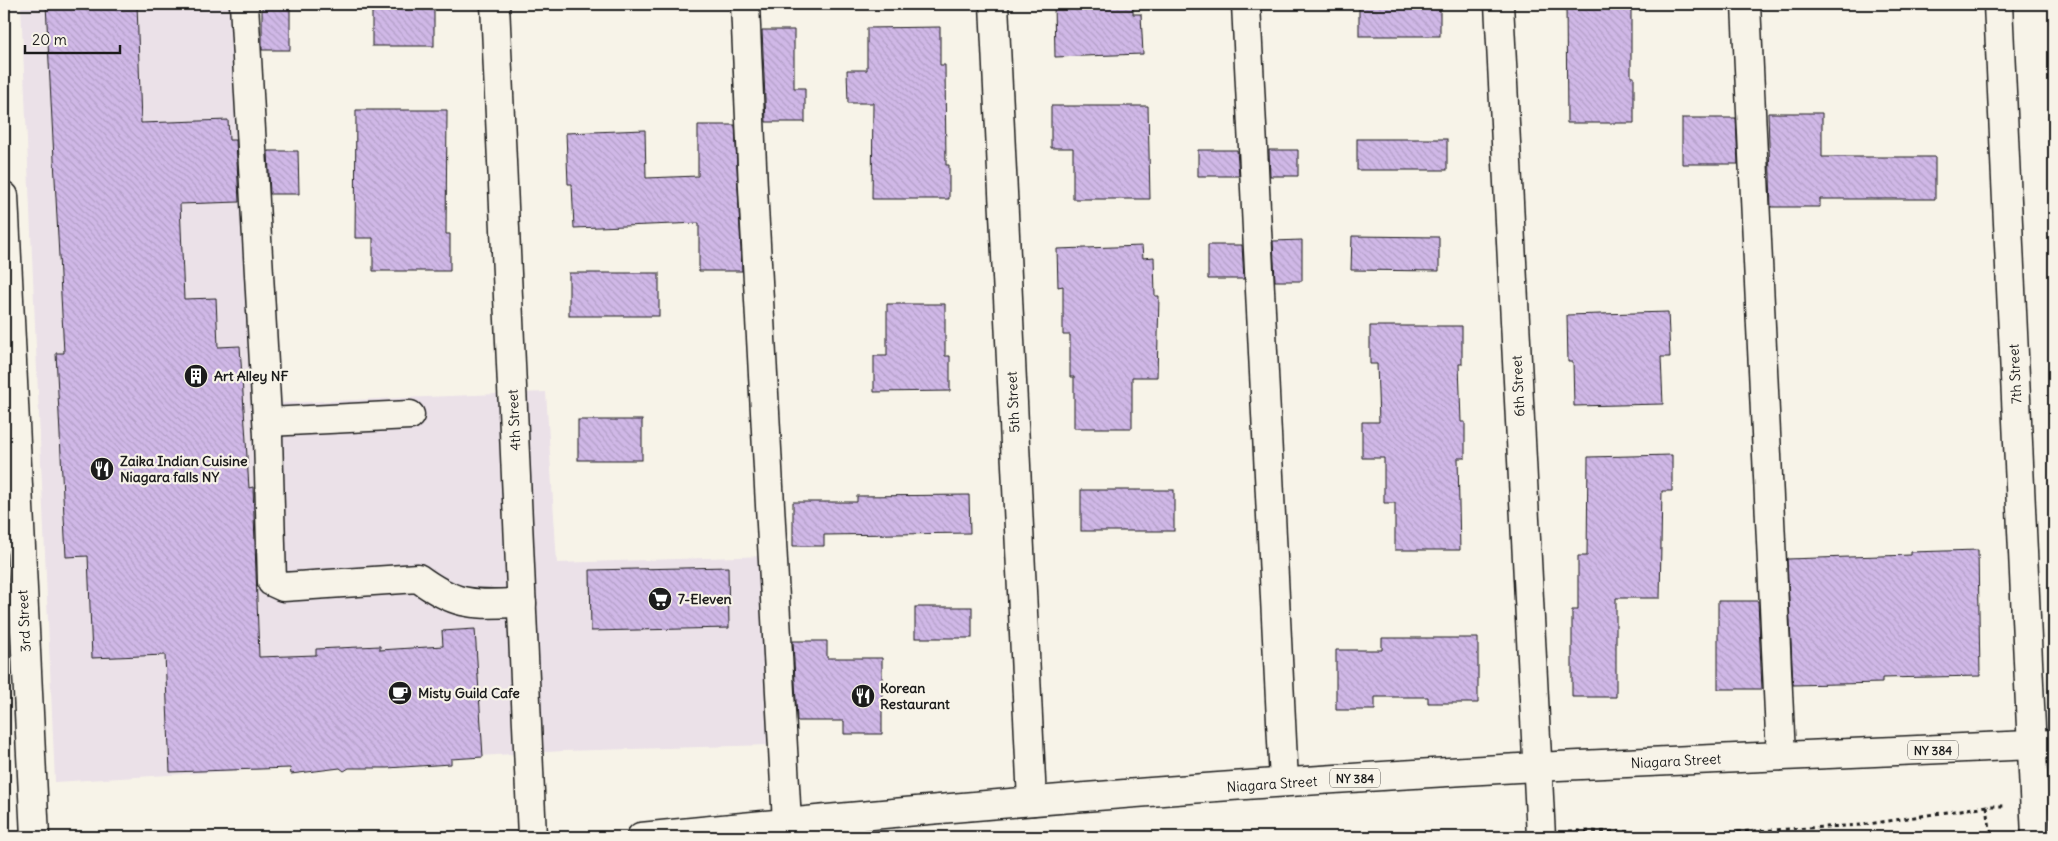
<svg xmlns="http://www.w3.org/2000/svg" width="2058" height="841" viewBox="0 0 2058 841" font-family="Delius,sans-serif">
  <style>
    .built { fill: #ebe1e8 }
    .building { fill: url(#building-back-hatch); stroke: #1c1c1c }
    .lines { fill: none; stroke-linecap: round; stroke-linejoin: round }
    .minor-casing { stroke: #1c1c1c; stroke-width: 31 }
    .highway-casing { stroke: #1c1c1c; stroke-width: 31 }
    .path { stroke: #1c1c1c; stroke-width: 3; stroke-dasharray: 4 4; stroke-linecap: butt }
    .minor { stroke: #f7f3e8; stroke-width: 28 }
    .highway { stroke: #f7f3e8; stroke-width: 28 }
    .labels { text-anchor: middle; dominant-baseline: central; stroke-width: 4.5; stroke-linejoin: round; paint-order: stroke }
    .shield { fill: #f7f3e8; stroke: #5e5c59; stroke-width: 1 }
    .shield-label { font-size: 12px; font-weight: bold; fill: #1c1c1c }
    .street-label { font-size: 14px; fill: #1c1c1c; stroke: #f7f3e8 }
    .poi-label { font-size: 14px; font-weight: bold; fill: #1c1c1c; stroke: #f7f3e8; text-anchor: start }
  </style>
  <defs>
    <pattern id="building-back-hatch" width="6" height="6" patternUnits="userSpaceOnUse" patternTransform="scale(1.25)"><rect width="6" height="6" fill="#d0b8e7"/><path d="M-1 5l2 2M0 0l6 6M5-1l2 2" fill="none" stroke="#b29ec6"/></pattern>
  </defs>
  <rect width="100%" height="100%" fill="#f7f3e8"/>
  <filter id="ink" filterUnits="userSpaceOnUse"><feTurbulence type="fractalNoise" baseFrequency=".02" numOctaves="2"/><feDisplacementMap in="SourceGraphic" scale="10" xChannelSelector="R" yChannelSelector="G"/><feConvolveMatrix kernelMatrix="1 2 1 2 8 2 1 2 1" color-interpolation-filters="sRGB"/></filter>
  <g filter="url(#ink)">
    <!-- built -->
    <polygon class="built" points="21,4 258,4 282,403 546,392 557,563 767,556 773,745 563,751 55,782"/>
    <!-- building -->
    <g class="building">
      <polygon points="46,4 137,4 141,123 228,120 229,140 236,140 239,202 180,204 184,299 216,298 218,347 240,346 249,488 253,487 259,657 316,655 316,649 380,646 380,650 443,646 442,631 475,629 483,757 451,759 451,764 387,768 349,768 344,771 340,768 291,774 290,768 170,772 165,655 92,658 88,556 66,557 56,353 64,353"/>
      <rect x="262" y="4" width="28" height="46"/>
      <polygon points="1054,4 1133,4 1133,14 1141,14 1143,54 1055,57"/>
      <rect x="1359" y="4" width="81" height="32"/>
      <polygon points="1566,4 1631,4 1631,77 1634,77 1634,123 1567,123"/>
      <rect x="372" y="8" width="62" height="38"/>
      <polygon points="940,27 940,65 945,65 946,165 949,165 949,199 872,199 873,103 848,103 847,70 867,70 867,28"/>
      <polygon points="762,30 794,30 794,88 805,88 805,122 766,122"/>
      <polygon points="1051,106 1148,106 1150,199 1073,199 1073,148 1051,148"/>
      <polygon points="356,110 447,110 446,234 450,234 450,271 373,271 373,238 355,238"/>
      <polygon points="1768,113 1822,113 1822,157 1935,157 1935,199 1820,199 1820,207 1771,207"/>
      <polygon points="1682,118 1736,118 1738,164 1682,164"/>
      <polygon points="698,125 735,125 742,271 699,271 699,223 574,228 572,184 568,184 566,133 645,130 646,178 698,176"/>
      <rect x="1357" y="139" width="90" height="31"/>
      <polygon points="1198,150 1237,150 1239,176 1198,176"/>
      <polygon points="1269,150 1298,150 1298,176 1270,176"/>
      <polygon points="268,151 298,151 299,194 270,194"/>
      <polygon points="1352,236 1439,237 1439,271 1351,270"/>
      <polygon points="1302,240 1302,281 1275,281 1273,241"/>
      <polygon points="1208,245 1242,245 1244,279 1208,279"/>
      <polygon points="1142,246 1143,258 1154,257 1155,296 1159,296 1157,377 1132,377 1132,428 1074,428 1074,377 1070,377 1070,335 1063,335 1063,286 1058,287 1057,249"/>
      <rect x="569" y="273" width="90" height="43"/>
      <polygon points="887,304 945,304 945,356 950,356 950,391 874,392 874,356 887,356"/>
      <polygon points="1668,312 1670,357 1661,357 1663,404 1574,406 1573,362 1568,362 1567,315"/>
      <polygon points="1370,326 1462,326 1462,364 1459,364 1461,422 1465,422 1465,458 1458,458 1460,550 1395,550 1395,503 1384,503 1384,458 1362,458 1362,422 1379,422 1377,364 1370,364"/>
      <rect x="578" y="420" width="64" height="40"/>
      <polygon points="1672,455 1672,491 1662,491 1660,598 1616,598 1616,697 1572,697 1572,610 1578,610 1578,556 1587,556 1588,457"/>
      <rect x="1081" y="490" width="93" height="41"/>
      <polygon points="969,495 970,533 824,535 824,546 793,546 793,502 857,502 857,496"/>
      <polygon points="1978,550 1980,676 1882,678 1882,683 1793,685 1787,559 1911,555 1911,552"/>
      <polygon points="728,567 729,628 591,631 590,570"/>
      <polygon points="1718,601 1758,601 1762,689 1718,689"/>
      <rect x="915" y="607" width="57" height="31"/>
      <polygon points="1382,638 1478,638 1478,703 1428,703 1428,697 1375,697 1375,710 1336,710 1336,650 1382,650"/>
      <polygon points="793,641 827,641 827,658 882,658 882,734 844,734 844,721 797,721"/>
    </g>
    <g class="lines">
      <!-- minor casing -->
      <g class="minor-casing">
        <g id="minor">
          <path d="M244 4 268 436 272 582 283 587 418 578C459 608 474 604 522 603"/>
          <polyline points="495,4 532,837"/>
          <polyline points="745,4 753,188 787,823"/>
          <polyline points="994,4 1032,801"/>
          <polyline points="1246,4 1284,782"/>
          <polyline points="1499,4 1541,837"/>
          <polyline points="1746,4 1781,756"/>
          <polyline points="1998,4 2036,837"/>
          <polyline points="4,196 35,837"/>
          <polyline points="268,422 410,415"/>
        </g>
      </g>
      <!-- highway casing -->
      <g class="highway-casing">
        <path id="highway" d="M641 837C939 807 1237 783 1535 767 1708 758 1881 753 2054 744"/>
      </g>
      <!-- path -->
      <g class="path">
        <polyline points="1987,806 1991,837"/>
        <polyline points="1569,831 1718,833 1862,825 1987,806 2006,806"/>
        <polyline points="1481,837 1510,834"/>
      </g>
      <!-- minor -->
      <use href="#minor" class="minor"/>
      <!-- highway -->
      <use href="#highway" class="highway"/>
    </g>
  </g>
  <!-- icons -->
  <defs>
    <g id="building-disc" transform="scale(1.25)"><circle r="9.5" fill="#1c1c1c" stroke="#f7f3e8"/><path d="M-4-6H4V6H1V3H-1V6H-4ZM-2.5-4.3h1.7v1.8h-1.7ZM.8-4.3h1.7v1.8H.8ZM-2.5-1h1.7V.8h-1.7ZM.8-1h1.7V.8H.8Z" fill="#fff"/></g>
    <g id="restaurant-disc" transform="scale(1.25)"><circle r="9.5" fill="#1c1c1c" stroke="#f7f3e8"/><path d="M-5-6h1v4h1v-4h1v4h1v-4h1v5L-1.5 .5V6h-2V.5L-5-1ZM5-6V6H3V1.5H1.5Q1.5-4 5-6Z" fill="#fff"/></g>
    <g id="supermarket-disc" transform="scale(1.25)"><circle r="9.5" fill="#1c1c1c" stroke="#f7f3e8"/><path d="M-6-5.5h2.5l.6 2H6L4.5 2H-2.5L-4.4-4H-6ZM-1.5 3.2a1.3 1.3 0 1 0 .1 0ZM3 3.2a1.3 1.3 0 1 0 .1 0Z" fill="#fff"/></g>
    <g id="cafe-disc" transform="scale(1.25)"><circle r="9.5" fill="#1c1c1c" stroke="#f7f3e8"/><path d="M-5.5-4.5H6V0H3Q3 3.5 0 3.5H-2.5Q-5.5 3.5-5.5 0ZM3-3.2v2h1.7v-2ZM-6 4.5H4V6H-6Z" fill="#fff"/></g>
  </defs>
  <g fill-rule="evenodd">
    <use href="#building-disc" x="196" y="376"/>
    <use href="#restaurant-disc" x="102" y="469"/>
    <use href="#supermarket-disc" x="660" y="599"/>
    <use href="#cafe-disc" x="400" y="693"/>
    <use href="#restaurant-disc" x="863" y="696"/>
  </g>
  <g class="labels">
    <!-- shield labels -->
    <g class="shield">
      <rect x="1908" y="740.5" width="50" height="19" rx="4"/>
      <rect x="1330" y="768.5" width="50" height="19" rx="4"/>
    </g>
    <g class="shield-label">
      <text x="1933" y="750">NY 384</text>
      <text x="1355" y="778">NY 384</text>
    </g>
    <!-- street labels -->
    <g class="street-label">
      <text transform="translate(2015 374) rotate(-93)">7th Street</text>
      <text transform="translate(1518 386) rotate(-93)">6th Street</text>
      <text transform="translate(1013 402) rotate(-93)">5th Street</text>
      <text transform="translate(514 420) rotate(-93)">4th Street</text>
      <text transform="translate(24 621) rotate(-93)">3rd Street</text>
      <text transform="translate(1676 761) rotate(-3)">Niagara Street</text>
      <text transform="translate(1272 784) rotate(-4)">Niagara Street</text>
    </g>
    <!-- poi labels -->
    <g class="poi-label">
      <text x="214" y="376">Art Alley NF</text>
      <text x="120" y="461">Zaika Indian Cuisine<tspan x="120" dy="16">Niagara falls NY</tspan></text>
      <text x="678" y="599">7-Eleven</text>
      <text x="880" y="688">Korean<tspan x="880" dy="16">Restaurant</tspan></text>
      <text x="418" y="693">Misty Guild Cafe</text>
    </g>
  </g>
  <!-- margin -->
  <rect width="2058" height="841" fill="none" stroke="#f7f3e8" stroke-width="20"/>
  <rect x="10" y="10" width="2038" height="821" fill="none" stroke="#1c1c1c" stroke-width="2" filter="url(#ink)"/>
  <!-- scale -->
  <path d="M25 45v8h95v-8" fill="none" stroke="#1c1c1c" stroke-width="2.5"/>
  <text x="32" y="45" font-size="15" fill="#1c1c1c" stroke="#f7f3e8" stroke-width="4" paint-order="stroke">20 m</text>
</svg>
